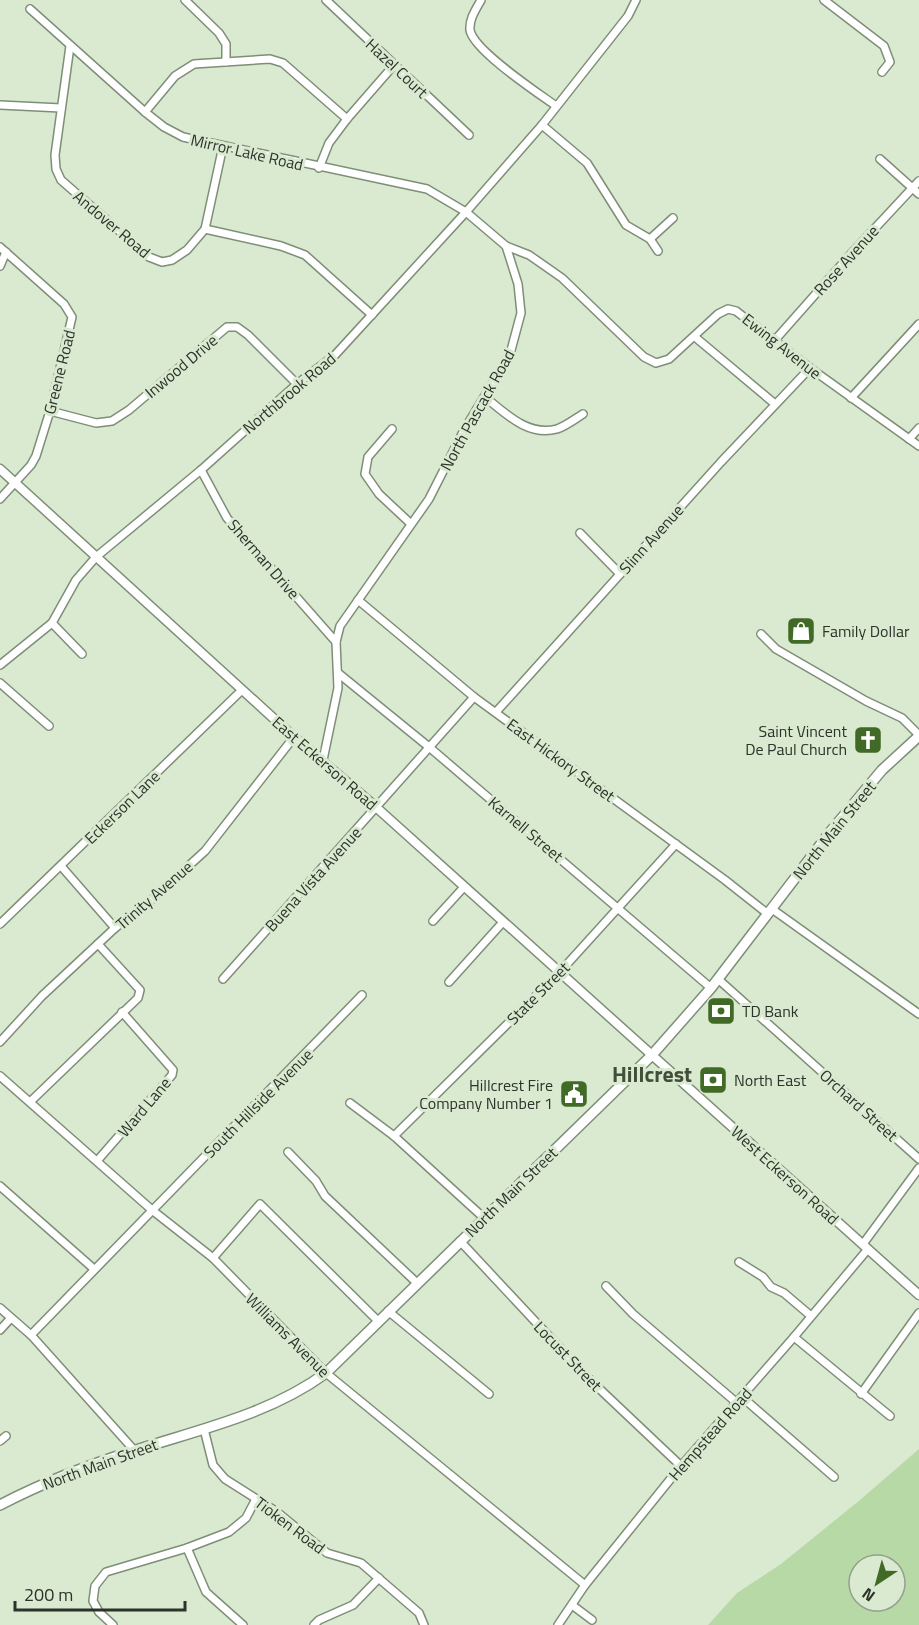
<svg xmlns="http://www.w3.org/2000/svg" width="919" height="1625" viewBox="0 0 919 1625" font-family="'Titillium Web',sans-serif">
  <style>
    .green { fill: #b7d9a6; fill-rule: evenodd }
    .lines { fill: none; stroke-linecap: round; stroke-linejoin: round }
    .minor-casing { stroke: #7e8e77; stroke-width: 10 }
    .tertiary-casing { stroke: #7e8e77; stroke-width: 11 }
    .secondary-casing { stroke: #7e8e77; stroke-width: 12 }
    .minor { stroke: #fff; stroke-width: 7 }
    .tertiary { stroke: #fff; stroke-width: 8 }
    .secondary { stroke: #fff; stroke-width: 9 }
    .labels { text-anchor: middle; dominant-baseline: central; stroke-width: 6; stroke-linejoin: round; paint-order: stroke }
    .street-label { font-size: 16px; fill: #2d332a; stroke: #d9ead1 }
    .poi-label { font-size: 16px; fill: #2d332a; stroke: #d9ead1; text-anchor: start }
    .district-label { font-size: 22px; font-weight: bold; fill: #414f3a; stroke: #d9ead1 }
  </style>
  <rect width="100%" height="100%" fill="#d9ead1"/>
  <!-- green -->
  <path class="green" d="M919 1449V1625H708L737 1593 781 1564 860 1500ZM859 1565H895V1601H859Z"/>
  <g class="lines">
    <!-- minor casing -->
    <g class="minor-casing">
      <g id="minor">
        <polyline points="185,0 219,33 226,44 226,62"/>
        <polyline points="326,0 469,135"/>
        <path d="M481 0C476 9 469 19 470 30 473 50 538 93 556 106"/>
        <polyline points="824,0 884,46 890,62 882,72"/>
        <polyline points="30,9 145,112 164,127 183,137 427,189 466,212 506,246 518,284 521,313 510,354 464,430 429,499 340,626 336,642 338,688 323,760"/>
        <polyline points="70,46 55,155 56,169 61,180 149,257 162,262 172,260 187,250 205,229 223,146"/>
        <polyline points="0,105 61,108"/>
        <polyline points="145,112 175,76 194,64 270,59 283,63 347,119"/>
        <polyline points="542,125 587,163 626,225 650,239 658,251"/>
        <polyline points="880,159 919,194"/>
        <polyline points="319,168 329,143 347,119 394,65"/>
        <polyline points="205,229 281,246 305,255 372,315"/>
        <polyline points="650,239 673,218"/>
        <polyline points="506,246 529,255 562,278 644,357 656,363 669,359 718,314 728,309 736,311 810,368 919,446"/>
        <polyline points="0,247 64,304 72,317 50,411 36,456 31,465 0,499"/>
        <polyline points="0,266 6,252"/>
        <polyline points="695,337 775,404"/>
        <polyline points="775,340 851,254 919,181"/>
        <path d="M485 397C505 413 528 437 557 429 566 426 575 419 583 414"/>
        <polyline points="851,398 919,324"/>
        <polyline points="50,411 96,423 112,421 129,410 227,327 237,327 248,335 297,384"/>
        <polyline points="392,429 368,457 365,474 379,494 410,523"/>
        <polyline points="909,439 919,428"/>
        <polyline points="201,470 227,518 336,642"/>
        <polyline points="580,533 620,574"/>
        <polyline points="358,600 474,697 725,880 768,914"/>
        <polyline points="52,623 82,654"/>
        <polyline points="761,634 776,649 866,701 902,718 919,735"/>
        <polyline points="0,665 52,623 76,580 96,557 201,470 297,384 335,355 466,212 542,125 628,16 636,0"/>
        <polyline points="338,673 429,747 711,988"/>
        <polyline points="0,683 49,726"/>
        <polyline points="496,712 721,462 810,368"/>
        <polyline points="61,866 115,928"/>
        <polyline points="772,909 919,1014"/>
        <polyline points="433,921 464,887"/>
        <polyline points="0,924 242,690"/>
        <polyline points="223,979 474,697"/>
        <polyline points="718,979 919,1159"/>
        <polyline points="449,982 503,922"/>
        <polyline points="0,1042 42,996 115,928 149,902 205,851 294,737"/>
        <polyline points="0,1076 152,1210 213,1258 326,1373 585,1585"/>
        <polyline points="31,1101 138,998 140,990 98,944"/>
        <polyline points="350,1103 394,1136 484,1218"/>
        <polyline points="394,1136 559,973 676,844"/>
        <polyline points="288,1152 316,1181 325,1196 417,1283"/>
        <polyline points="97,1161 172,1075 173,1070 122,1012"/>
        <polyline points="0,1186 94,1269"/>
        <polyline points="460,1241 588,1378 681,1466"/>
        <polyline points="863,1244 919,1168"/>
        <polyline points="213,1258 260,1204 378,1321"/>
        <polyline points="739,1262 763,1277 771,1287 784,1293 811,1316"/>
        <polyline points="606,1286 633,1314 737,1403"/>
        <polyline points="0,1308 31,1335 134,1450"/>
        <polyline points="388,1311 489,1394"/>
        <polyline points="0,1330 11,1318"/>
        <polyline points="31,1335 362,995"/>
        <polyline points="794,1337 890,1416"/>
        <polyline points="861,1394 919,1313"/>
        <polyline points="742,1397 834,1477"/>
        <polyline points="204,1429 213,1465 225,1479 277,1512 327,1553 361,1563 419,1613 424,1625"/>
        <polyline points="0,1441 6,1436"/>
        <polyline points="187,1548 206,1592 243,1625"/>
        <polyline points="572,1605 592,1620"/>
        <polyline points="113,1625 99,1612 93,1601 95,1586 106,1572 187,1548 229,1532 246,1518 256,1499"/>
        <polyline points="314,1625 319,1620 353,1605 379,1578"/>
        <polyline points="558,1625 585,1585 681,1466 794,1337 868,1249"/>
      </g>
    </g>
    <!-- tertiary casing -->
    <g class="tertiary-casing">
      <polyline id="tertiary" points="0,469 294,737 377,808 919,1295"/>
    </g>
    <!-- secondary casing -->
    <g class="secondary-casing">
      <path id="secondary" d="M0 1505C44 1482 88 1465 136 1450 201 1429 270 1414 326 1373L652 1055 711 988 831 831 882 770 919 736"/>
    </g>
    <!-- minor -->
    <use href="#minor" class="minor"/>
    <!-- tertiary -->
    <use href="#tertiary" class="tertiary"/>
    <!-- secondary -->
    <use href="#secondary" class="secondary"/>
  </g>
  <!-- icons -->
  <defs>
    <g id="shop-square" transform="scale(1.5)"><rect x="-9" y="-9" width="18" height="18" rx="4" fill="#406a26" stroke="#d9ead1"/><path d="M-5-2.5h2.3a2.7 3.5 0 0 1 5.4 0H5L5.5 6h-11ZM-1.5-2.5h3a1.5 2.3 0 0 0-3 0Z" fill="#fff"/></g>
    <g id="church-square" transform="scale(1.5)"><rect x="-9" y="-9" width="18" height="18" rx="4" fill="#406a26" stroke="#d9ead1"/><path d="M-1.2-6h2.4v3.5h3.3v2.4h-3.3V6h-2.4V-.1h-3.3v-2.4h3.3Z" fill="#fff"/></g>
    <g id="bank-square" transform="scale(1.5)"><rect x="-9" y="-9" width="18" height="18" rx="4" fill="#406a26" stroke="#d9ead1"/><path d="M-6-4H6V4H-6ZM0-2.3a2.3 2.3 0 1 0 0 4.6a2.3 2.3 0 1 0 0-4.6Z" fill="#fff"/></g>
    <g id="civic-square" transform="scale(1.5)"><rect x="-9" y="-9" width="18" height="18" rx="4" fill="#406a26" stroke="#d9ead1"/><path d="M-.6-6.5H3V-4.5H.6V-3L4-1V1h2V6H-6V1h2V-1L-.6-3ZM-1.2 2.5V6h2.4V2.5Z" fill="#fff"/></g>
  </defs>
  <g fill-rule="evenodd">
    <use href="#shop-square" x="801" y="631"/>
    <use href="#church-square" x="868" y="740"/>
    <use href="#bank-square" x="721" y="1011"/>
    <use href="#bank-square" x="713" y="1080"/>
    <use href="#civic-square" x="574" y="1094"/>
  </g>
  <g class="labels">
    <!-- street labels -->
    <g class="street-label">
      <text transform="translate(397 68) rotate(43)">Hazel Court</text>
      <text transform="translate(247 152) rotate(13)">Mirror Lake Road</text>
      <text transform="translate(112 224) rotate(40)">Andover Road</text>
      <text transform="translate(846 260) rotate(-48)">Rose Avenue</text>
      <text transform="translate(782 346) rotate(38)">Ewing Avenue</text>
      <text transform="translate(181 366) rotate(-40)">Inwood Drive</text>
      <text transform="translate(59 372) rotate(-76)">Greene Road</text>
      <text transform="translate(289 393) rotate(-40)">Northbrook Road</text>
      <text transform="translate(477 410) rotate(-61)">North Pascack Road</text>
      <text transform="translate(651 539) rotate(-48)">Slinn Avenue</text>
      <text transform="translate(264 559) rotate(49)">Sherman Drive</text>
      <text transform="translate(561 760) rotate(36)">East Hickory Street</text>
      <text transform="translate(325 763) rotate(41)">East Eckerson Road</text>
      <text transform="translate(122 807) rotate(-44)">Eckerson Lane</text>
      <text transform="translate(526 829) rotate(40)">Karnell Street</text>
      <text transform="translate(834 830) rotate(-51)">North Main Street</text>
      <text transform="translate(313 879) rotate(-48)">Buena Vista Avenue</text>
      <text transform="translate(154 895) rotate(-41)">Trinity Avenue</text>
      <text transform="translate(538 993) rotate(-45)">State Street</text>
      <text transform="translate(258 1103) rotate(-45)">South Hillside Avenue</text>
      <text transform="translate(859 1105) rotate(42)">Orchard Street</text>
      <text transform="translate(144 1107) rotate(-50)">Ward Lane</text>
      <text transform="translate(785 1175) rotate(42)">West Eckerson Road</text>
      <text transform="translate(511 1192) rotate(-44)">North Main Street</text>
      <text transform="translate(288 1335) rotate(45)">Williams Avenue</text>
      <text transform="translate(568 1356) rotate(46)">Locust Street</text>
      <text transform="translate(710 1434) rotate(-49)">Hempstead Road</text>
      <text transform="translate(100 1464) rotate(-20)">North Main Street</text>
      <text transform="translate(290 1525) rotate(37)">Tioken Road</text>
    </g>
    <!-- poi labels -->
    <g class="poi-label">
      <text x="822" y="631">Family Dollar</text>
      <text x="847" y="731" text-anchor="end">Saint Vincent<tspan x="847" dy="18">De Paul Church</tspan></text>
      <text x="742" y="1011">TD Bank</text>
      <text x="734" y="1080">North East</text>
      <text x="553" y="1085" text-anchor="end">Hillcrest Fire<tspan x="553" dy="18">Company Number 1</tspan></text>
    </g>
    <!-- district labels -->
    <g class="district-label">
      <text x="652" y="1074">Hillcrest</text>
    </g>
  </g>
  <!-- north arrow -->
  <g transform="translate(877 1583) rotate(216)"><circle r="28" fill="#d9ead1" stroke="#94a18e" stroke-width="1.5"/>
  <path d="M0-4.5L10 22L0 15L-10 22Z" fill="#406a26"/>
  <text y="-9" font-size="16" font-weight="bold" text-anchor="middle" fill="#2d332a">N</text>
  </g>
  <!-- scale -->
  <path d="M15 1601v9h170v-9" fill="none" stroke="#2d332a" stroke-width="3"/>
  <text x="24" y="1601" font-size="18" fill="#2d332a" stroke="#d9ead1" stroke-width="4.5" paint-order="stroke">200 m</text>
</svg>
